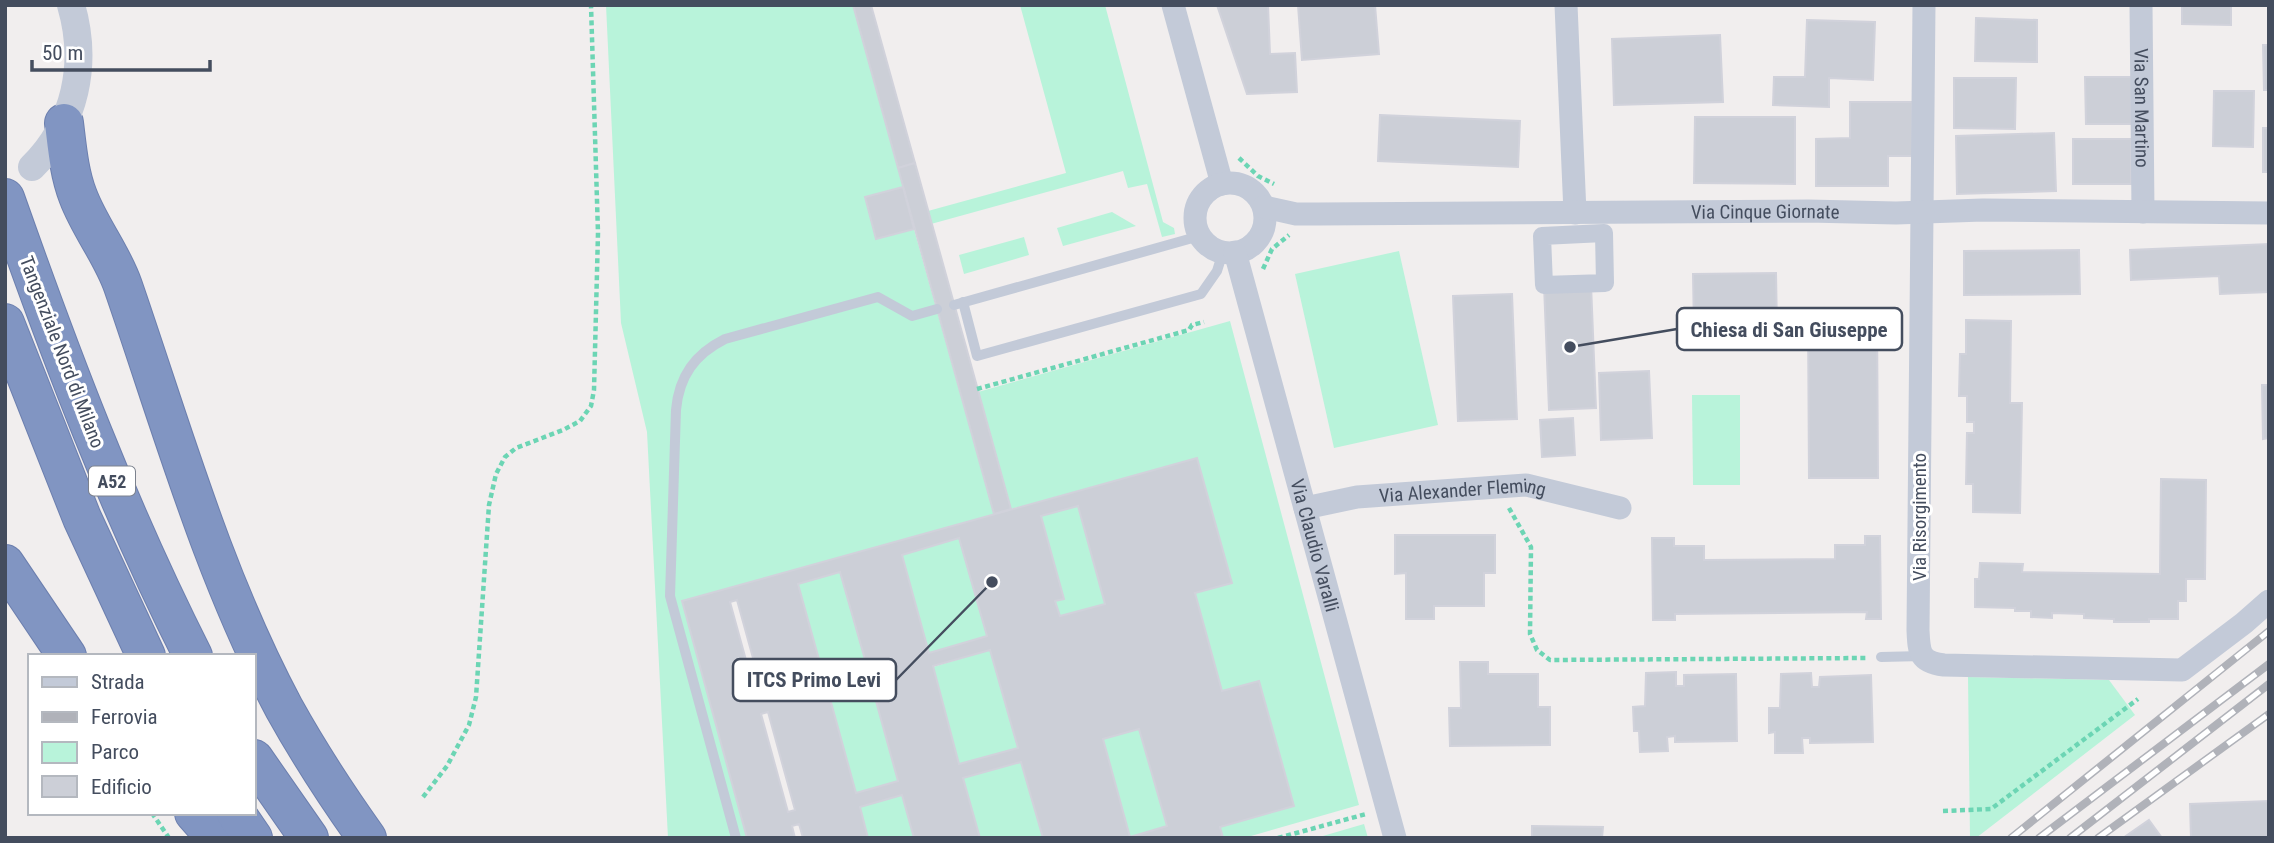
<svg xmlns="http://www.w3.org/2000/svg" width="2274" height="843" viewBox="0 0 2274 843" font-family="'Roboto Condensed',sans-serif">
  <style>
    .green { fill: #b8f3da }
    .building { fill: #cccfd7; stroke: #d1d2db; stroke-width: 2; fill-rule: evenodd }
    .lines { fill: none; stroke-linecap: round; stroke-linejoin: round }
    .motorway-casing { stroke: #6c7fae; stroke-width: 40 }
    .path { stroke: #6cd5b4; stroke-width: 4.5; stroke-dasharray: 5 3.5; stroke-linecap: butt }
    .service { stroke: #c3cad8; stroke-width: 10 }
    .pedestrian { stroke: #c3cad8; stroke-width: 18 }
    .minor { stroke: #c3cad8; stroke-width: 23 }
    .tertiary { stroke: #c3cad8; stroke-width: 28 }
    .motorway { stroke: #8195c2; stroke-width: 38 }
    .rail-casing { stroke: #b0b2b9; stroke-width: 8 }
    .rail { stroke: #fff; stroke-width: 5; stroke-dasharray: 16; stroke-linecap: butt }
    .labels { text-anchor: middle; dominant-baseline: central; stroke-width: 6; stroke-linejoin: round; paint-order: stroke }
    .shield { fill: #fff; stroke: #7c828e; stroke-width: 2 }
    .shield-label { font-size: 18px; font-weight: bold; fill: #444d5e }
    .street-label { font-size: 19px; fill: #444d5e; stroke: #fff }
    .leader { fill: none; stroke: #444d5e; stroke-width: 2.5 }
    .callout-dot { fill: #444d5e; stroke: #fff; stroke-width: 2.5 }
    .callout { fill: #fff; stroke: #444d5e; stroke-width: 2.5 }
    .callout-label { font-size: 21px; text-anchor: middle; font-weight: bold; fill: #444d5e }
  </style>
  <rect width="100%" height="100%" fill="#f1eeee"/>
  <!-- green -->
  <g class="green">
    <polygon points="606,5 853,5 903,187 865,197 876,239 914,229 994,514 682,601 747,838 668,838 647,432 621,323"/>
    <polygon points="1020,5 1105,5 1163,222 1174,228 1175,234 1162,237 1147,184 1128,188 1123,171 931,224 928,211 1066,173"/>
    <polygon points="1112,212 1136,226 1063,246 1057,228"/>
    <polygon points="1024,237 1029,255 964,274 959,255"/>
    <polygon points="1399,251 1438,425 1334,448 1295,274"/>
    <polygon points="1230,321 1359,805 1244,838 1223,838 1220,827 1293,806 1259,681 1222,691 1195,593 1232,583 1197,458 1011,509 978,392"/>
    <polygon points="1692,395 1740,395 1740,485 1693,485"/>
    <polygon points="1078,506 1105,604 1060,616 1055,601 1064,598 1041,516"/>
    <polygon points="959,538 987,636 929,653 902,555"/>
    <polygon points="840,572 868,670 825,681 798,584"/>
    <polygon points="990,650 1018,748 959,764 933,667"/>
    <polygon points="1968,677 2109,680 2135,715 1976,838 1970,838"/>
    <polygon points="871,683 898,781 856,793 829,695"/>
    <polygon points="1139,729 1167,826 1130,837 1103,739"/>
    <polygon points="1021,762 1043,838 980,838 963,778"/>
    <polygon points="902,795 914,838 868,838 860,807"/>
    <polygon points="1364,824 1368,838 1316,838"/>
  </g>
  <!-- building -->
  <g class="building">
    <polygon points="853,5 871,5 915,163 898,168"/>
    <polygon points="1217,5 1268,5 1270,54 1295,53 1297,92 1247,94"/>
    <polygon points="1298,5 1375,5 1379,54 1302,60"/>
    <polygon points="2182,5 2231,5 2231,25 2182,24"/>
    <polygon points="1976,18 2037,20 2037,62 1975,61"/>
    <polygon points="1807,20 1875,22 1873,80 1829,78 1829,107 1773,105 1774,77 1805,77"/>
    <polygon points="1720,35 1723,102 1614,105 1612,39"/>
    <polygon points="2263,45 2269,45 2269,90 2264,90"/>
    <polygon points="2085,77 2131,77 2131,124 2086,124"/>
    <polygon points="1954,78 2016,78 2015,129 1954,128"/>
    <polygon points="2214,91 2254,91 2253,147 2213,146"/>
    <polygon points="1850,102 1912,102 1912,156 1888,156 1888,186 1816,186 1816,139 1850,138"/>
    <polygon points="1380,115 1520,121 1518,167 1378,161"/>
    <polygon points="1695,117 1795,117 1795,184 1694,183"/>
    <rect x="2263" y="128" width="6" height="44"/>
    <polygon points="2054,133 2056,191 1957,194 1956,136"/>
    <rect x="2073" y="139" width="58" height="45"/>
    <polygon points="915,163 1011,509 994,514 898,168"/>
    <polygon points="903,187 914,229 876,239 865,197"/>
    <polygon points="2269,244 2269,292 2220,294 2219,276 2131,280 2130,250"/>
    <polygon points="2079,250 2080,294 1964,295 1964,251"/>
    <polygon points="1776,273 1777,329 1694,330 1693,274"/>
    <polygon points="1591,284 1596,408 1549,410 1544,285"/>
    <polygon points="1512,294 1517,419 1458,421 1453,296"/>
    <polygon points="1808,314 1877,314 1878,478 1809,478"/>
    <polygon points="1966,320 2011,321 2010,403 2022,403 2020,513 1973,512 1973,484 1966,484 1967,433 1974,433 1974,422 1967,422 1967,396 1959,396 1960,354 1966,354"/>
    <polygon points="1649,371 1652,438 1601,440 1599,373"/>
    <polygon points="2262,385 2269,385 2269,438 2263,439"/>
    <polygon points="1573,418 1575,455 1542,457 1540,420"/>
    <path d="M1197 458 1232 583 1195 593 1222 691 1259 681 1294 806 1220 827 1223 838H1043L1021 762 963 778 980 838H914L902 795 860 807 868 838H803L799 824 792 826 795 838H747L682 601ZM1078 506 1105 604 1060 616 1055 601 1064 599 1041 516ZM959 538 987 636 929 653 902 555ZM840 572 868 670 825 681 798 584ZM737 600 764 698 757 700 730 602ZM990 650 1018 748 959 764 933 666ZM871 683 898 781 856 793 829 695ZM768 712 795 810 788 812 761 714ZM1139 729 1167 826 1130 837 1103 739Z"/>
    <polygon points="2161,479 2206,480 2205,579 2186,579 2186,601 2178,601 2178,619 2149,619 2149,622 2114,622 2114,619 2084,618 2084,614 2052,613 2052,618 2031,617 2031,611 2015,611 2015,608 1975,607 1975,579 1979,579 1980,563 2023,564 2022,572 2160,574"/>
    <polygon points="1395,535 1495,535 1495,573 1484,573 1484,606 1434,606 1434,619 1406,619 1406,573 1395,574"/>
    <polygon points="1865,536 1880,536 1881,619 1866,619 1867,612 1675,614 1675,620 1653,620 1652,538 1674,538 1674,546 1704,546 1704,560 1835,559 1835,545 1865,545"/>
    <polygon points="1460,662 1488,662 1488,674 1538,674 1538,707 1550,707 1550,745 1450,746 1449,708 1461,708"/>
    <polygon points="1676,672 1676,686 1684,686 1684,675 1736,674 1737,741 1675,742 1675,736 1667,737 1668,751 1640,752 1639,731 1634,731 1633,707 1645,706 1646,673"/>
    <polygon points="1811,673 1812,687 1819,687 1820,677 1871,675 1873,742 1810,743 1810,738 1802,738 1803,753 1775,753 1775,732 1769,733 1769,708 1780,708 1781,674"/>
    <polygon points="2269,801 2269,838 2191,838 2190,804"/>
    <polygon points="2149,820 2162,838 2123,838"/>
    <polygon points="1532,826 1603,827 1602,838 1532,838"/>
  </g>
  <g class="lines">
    <!-- motorway casing -->
    <g class="motorway-casing">
      <g id="motorway">
        <path d="M64 123C67 147 69 173 78 196 90 228 112 254 123 286 172 428 213 575 284 708 309 753 337 796 367 838"/>
        <path d="M5 198C60 354 118 508 193 656"/>
        <polyline points="5,323 82,518 146,656"/>
        <polyline points="5,564 67,656"/>
        <polyline points="254,759 309,838"/>
        <polyline points="194,813 216,838"/>
        <polyline points="236,813 253,838"/>
      </g>
    </g>
    <!-- path -->
    <g class="path">
      <polyline points="1239,158 1258,176 1274,184"/>
      <polyline points="1263,269 1272,249 1289,235"/>
      <polyline points="977,389 1189,330 1192,325 1204,322"/>
      <polyline points="1509,508 1531,547 1530,634 1537,650 1550,660 1866,658"/>
      <polyline points="423,797 447,766 469,725 476,697 489,505 496,474 505,457 516,448 563,430 580,421 591,406 594,390 598,233 591,5"/>
      <polyline points="1943,811 1991,809 2138,699"/>
      <polyline points="152,813 169,838"/>
      <polyline points="1278,838 1366,814"/>
    </g>
    <!-- service -->
    <g class="service">
      <polyline points="963,302 977,356 1201,294 1217,271 1223,252"/>
      <polyline points="954,305 1189,239 1200,234"/>
      <polyline points="1881,657 1923,656"/>
      <path d="M736 838 670 596 676 410C679 376 695 354 725 339L878 297 912 316 937 309"/>
    </g>
    <!-- pedestrian -->
    <polygon class="pedestrian" points="1604,233 1605,283 1544,285 1542,236"/>
    <!-- minor -->
    <g class="minor">
      <polyline points="1173,5 1222,184"/>
      <polyline points="1566,5 1575,213"/>
      <path d="M1924 5 1918 630C1919 652 1919 662 1944 665L2182 670 2244 623 2269 601"/>
      <path id="s1" d="M2141 5 2143 212"/>
      <circle cx="1230" cy="218" r="35"/>
      <path id="s2" d="M1264 207 1296 214H1318L1808 211 1896 213 1983 210 2269 213"/>
      <path id="s3" d="M1235 252 1395 838"/>
      <path id="s4" d="M1305 508 1357 497 1526 485 1620 508"/>
    </g>
    <!-- tertiary -->
    <path class="tertiary" d="M32 167C76 124 88 63 71 5"/>
    <!-- motorway -->
    <use href="#motorway" class="motorway"/>
    <!-- rail casing -->
    <g class="rail-casing">
      <g id="rail">
        <polyline points="2011,838 2269,631"/>
        <polyline points="2039,838 2269,664"/>
        <polyline points="2070,838 2269,684"/>
        <polyline points="2098,838 2269,714"/>
      </g>
    </g>
    <!-- rail -->
    <use href="#rail" class="rail"/>
  </g>
  <g class="labels">
    <!-- shield labels -->
    <rect class="shield" x="89" y="466.5" width="46" height="29" rx="5"/>
    <g class="shield-label">
      <text x="112" y="481">A52</text>
    </g>
    <!-- street labels -->
    <g class="street-label">
      <text stroke="none"><textPath href="#s1" startOffset="103">Via San Martino</textPath></text>
      <text stroke="none"><textPath href="#s2" startOffset="502">Via Cinque Giornate</textPath></text>
      <text transform="translate(62 352) rotate(69)">Tangenziale Nord di Milano</text>
      <text stroke="none"><textPath href="#s4" startOffset="159">Via Alexander Fleming</textPath></text>
      <text transform="translate(1919 517) rotate(-90)">Via Risorgimento</text>
      <text stroke="none"><textPath href="#s3" startOffset="304">Via Claudio Varalli</textPath></text>
    </g>
  </g>
  <!-- callouts -->
  <path class="leader" d="M1570 347L1677 329M992 582L896 680"/>
  <g class="callout-dot">
    <circle cx="1570" cy="347" r="7"/>
    <circle cx="992" cy="582" r="7"/>
  </g>
  <g class="callout">
    <rect x="1677" y="308" width="225" height="42" rx="7"/>
    <rect x="733" y="659" width="163" height="42" rx="7"/>
  </g>
  <g class="callout-label">
    <text x="1789" y="337">Chiesa di San Giuseppe</text>
    <text x="814" y="687">ITCS Primo Levi</text>
  </g>
  <!-- border -->
  <rect width="2274" height="843" fill="none" stroke="#444d5e" stroke-width="14"/>
  <!-- legend -->
  <rect x="28" y="654" width="228" height="161" fill="#ffffff" stroke="#b4b8bf" stroke-width="2"/>
  <rect x="42" y="677" width="35" height="10" fill="#c3cad8" stroke="#b4b8bf" stroke-width="2"/>
  <text x="91" y="689" font-size="21" fill="#444d5e">Strada</text>
  <rect x="42" y="712" width="35" height="10" fill="#b0b2b9" stroke="#b4b8bf" stroke-width="2"/>
  <text x="91" y="724" font-size="21" fill="#444d5e">Ferrovia</text>
  <rect x="42" y="742" width="35" height="21" fill="#b8f3da" stroke="#b4b8bf" stroke-width="2"/>
  <text x="91" y="759" font-size="21" fill="#444d5e">Parco</text>
  <rect x="42" y="776" width="35" height="21" fill="#cccfd7" stroke="#b4b8bf" stroke-width="2"/>
  <text x="91" y="794" font-size="21" fill="#444d5e">Edificio</text>
  <!-- scale -->
  <path d="M32 60v10h178v-10" fill="none" stroke="#444d5e" stroke-width="3.5"/>
  <text x="42" y="60" font-size="21" fill="#444d5e" stroke="#ffffff" stroke-width="5" paint-order="stroke">50 m</text>
</svg>
